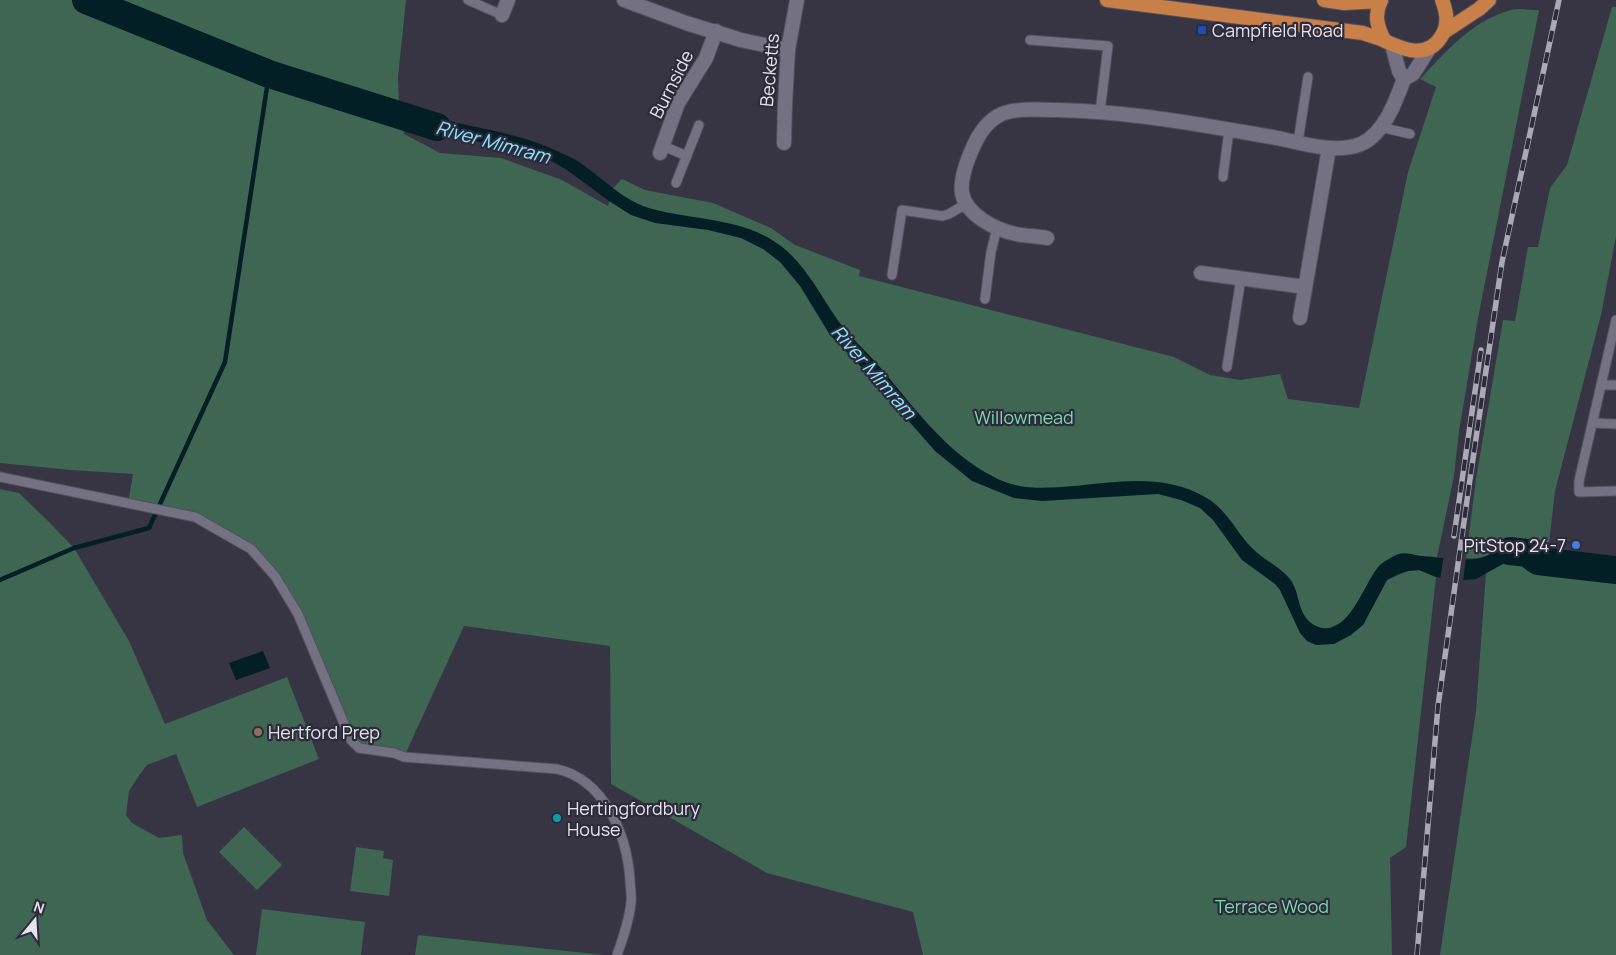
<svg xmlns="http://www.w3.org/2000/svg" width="1616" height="955" viewBox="0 0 1616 955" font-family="Manrope,sans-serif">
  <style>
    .green { fill: #3e6652 }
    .water { fill: #031f25 }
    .pier { fill: #373444 }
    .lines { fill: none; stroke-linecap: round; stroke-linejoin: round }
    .stream { stroke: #031f25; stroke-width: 4.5 }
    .river { stroke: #031f25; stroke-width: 28 }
    .service-casing { stroke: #52505d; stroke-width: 11 }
    .minor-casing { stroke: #52505d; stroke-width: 16 }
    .trunk-casing { stroke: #52505d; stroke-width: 16 }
    .service { stroke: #747183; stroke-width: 9 }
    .minor { stroke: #747183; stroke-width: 14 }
    .trunk { stroke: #c88048; stroke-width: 14 }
    .rail-casing { stroke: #aba9b6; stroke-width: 5.5 }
    .rail { stroke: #2d2a3a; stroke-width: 4; stroke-dasharray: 11; stroke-linecap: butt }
    .transit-dot { fill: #1a4fb4; stroke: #2d2a3a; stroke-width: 2 }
    .shop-dot { fill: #3f7fe0; stroke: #2d2a3a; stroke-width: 2 }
    .education-dot { fill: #8d6e63; stroke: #2d2a3a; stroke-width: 2 }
    .culture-dot { fill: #0f9aa8; stroke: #2d2a3a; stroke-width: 2 }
    .labels { text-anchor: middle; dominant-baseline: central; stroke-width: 4.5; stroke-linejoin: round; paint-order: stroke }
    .poi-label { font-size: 18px; fill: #e5e3ee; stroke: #2d2a3a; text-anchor: start }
    .street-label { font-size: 18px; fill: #e5e3ee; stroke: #2d2a3a }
    .park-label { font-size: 18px; fill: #76ddad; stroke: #2d2a3a }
    .water-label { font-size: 19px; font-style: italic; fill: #88e7ff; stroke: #2d2a3a }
  </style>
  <rect width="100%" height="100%" fill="#373444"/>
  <!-- green -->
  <g class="green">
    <path d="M0 0H406L398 77 399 106 404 134 440 153 501 158 562 180 608 206 613 188 622 179 645 190 713 203 771 228 795 245 860 270 859 276 1174 357 1210 375 1240 380 1280 374 1288 399 1359 408 1408 172 1436 87 1420 79C1446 52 1470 22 1508 11 1517 8 1529 10 1539 10L1478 318 1459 431 1454 476 1437 557 1399 554 1372 576 1355 608 1343 621 1332 627 1316 644H1334L1363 625 1387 580 1408 571 1419 570 1436 577 1406 847 1390 858 1392 955H923L913 912 767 873 611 784 610 646 464 626 404 757 359 748 298 614 251 549 195 517 128 503 133 474 71 470 0 463Z"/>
    <path d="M1612 7H1616V236L1601 315 1555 491 1548 552 1512 543C1496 552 1485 560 1466 558L1476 479 1503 320 1515 321 1528 247H1538L1550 188 1567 165Z"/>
    <polygon points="0,489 19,493 48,521 74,548 129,641 165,724 287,677 319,759 197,807 176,754 147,765 140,774 129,791 126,815 132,823 159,838 182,835 183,853 207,920 234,955 0,955"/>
    <polygon points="1516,559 1531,565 1542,573 1606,565 1616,568 1616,955 1440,955 1476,711 1486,573 1510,560"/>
    <polygon points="244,827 282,865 257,890 219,852"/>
    <polygon points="356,847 384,851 383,858 393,860 389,896 350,891"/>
    <polygon points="262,909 365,922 361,955 256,955"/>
    <polygon points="418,935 604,955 415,955"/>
  </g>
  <!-- water -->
  <g class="water">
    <path d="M399 106C415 111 430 116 446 120 480 129 515 133 548 147 558 152 570 156 579 162 602 177 622 200 649 208 697 222 747 216 787 251 808 270 821 296 837 319 849 336 865 350 879 366 913 406 946 453 994 477 1020 491 1047 488 1075 486 1119 481 1166 474 1205 497 1227 509 1235 531 1252 548 1263 560 1280 566 1290 579 1301 593 1296 616 1316 626 1349 641 1364 580 1381 564 1385 561 1395 555 1399 554 1405 552 1414 555 1420 556 1437 557 1460 561 1476 559 1490 558 1501 544 1514 543 1525 543 1538 549 1548 552L1542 573C1532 566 1522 559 1510 560L1476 579 1463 580 1436 577 1419 570 1408 571 1398 574 1387 580 1363 625 1351 635 1334 644 1316 645 1307 641 1300 633 1280 590 1275 584 1242 560 1213 520 1200 508 1181 500 1158 494 1042 501 1014 498 972 481 935 451 863 369 830 335 800 286 780 262 763 249 741 238 708 230 655 223 631 215 609 201 567 170 546 158 525 151 444 135 402 124Z"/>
    <polygon points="263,651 270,668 236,680 229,663"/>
  </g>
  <!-- pier -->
  <polygon class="pier" points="1444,555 1466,556 1463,582 1440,580"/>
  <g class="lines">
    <!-- stream -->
    <polyline class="stream" points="0,580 74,548 149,528 225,362 269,74"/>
    <!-- river -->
    <g class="river">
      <polyline points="86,0 269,74 437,127"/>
      <polyline points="1510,551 1527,553 1538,561 1616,570"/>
    </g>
    <!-- service casing -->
    <g class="service-casing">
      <g id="service">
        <polyline points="468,0 502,15"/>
        <polyline points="1030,40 1108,46 1100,112"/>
        <polyline points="1380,127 1410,134"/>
        <polyline points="1298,142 1308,77"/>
        <polyline points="663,146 687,156"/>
        <polyline points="1223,177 1229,130"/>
        <polyline points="676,183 699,125"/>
        <polyline points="892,275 902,210 942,216 949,214 966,204"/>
        <polyline points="985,299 991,252 997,228"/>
        <polyline points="1616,320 1579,481 1579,492 1616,491"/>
        <polyline points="1227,367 1241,278"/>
        <polyline points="1601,385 1616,385"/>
        <polyline points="1593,423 1616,424"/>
        <path d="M0 477 195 517 251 549 275 576 298 614 351 740 359 748 394 753 404 757 557 769C605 780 627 835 630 880 630 887 632 896 631 903 629 921 623 938 617 955"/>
      </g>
    </g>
    <!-- minor casing -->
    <g class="minor-casing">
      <g id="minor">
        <polyline points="624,0 686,23 741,40 788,50"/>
        <polyline points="502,15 508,0"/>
        <polyline points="1392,45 1399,71 1404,79"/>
        <polyline points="784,143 785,104 788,50 797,0"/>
        <polyline points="660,153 678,103 706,58 716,31"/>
        <path d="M1047 238C1037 236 1026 236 1016 234 996 230 966 215 962 193 960 178 968 158 974 145 981 130 991 116 1008 112 1023 108 1042 110 1057 110 1129 111 1201 125 1272 137 1299 142 1334 155 1361 144 1384 134 1396 101 1404 79L1413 74 1429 49"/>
        <polyline points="1201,273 1305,287"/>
        <polyline points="1300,318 1329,148"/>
      </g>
    </g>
    <!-- trunk casing -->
    <g class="trunk-casing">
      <g id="trunk">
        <path d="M1107 0 1363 33C1370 36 1378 37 1385 41 1404 50 1427 59 1441 37 1449 25 1447 13 1442 0"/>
        <polyline points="1324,0 1344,3 1381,1"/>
        <path d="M1381 0C1374 15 1377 26 1384 40"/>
        <polyline points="1444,32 1479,9 1489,0"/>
      </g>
    </g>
    <!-- service -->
    <use href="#service" class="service"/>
    <!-- minor -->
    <use href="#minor" class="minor"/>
    <!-- trunk -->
    <use href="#trunk" class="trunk"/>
    <!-- rail casing -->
    <g class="rail-casing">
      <g id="rail">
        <polyline points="1454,536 1481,350"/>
        <polyline points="1417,955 1438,706 1470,479 1502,262 1559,0"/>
      </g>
    </g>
    <!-- rail -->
    <use href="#rail" class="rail"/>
  </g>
  <!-- markers -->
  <rect class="transit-dot" x="1197" y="25" width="10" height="10" rx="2.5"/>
  <circle class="shop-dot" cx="1576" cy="545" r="5"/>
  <circle class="education-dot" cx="258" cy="732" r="5"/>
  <circle class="culture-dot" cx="557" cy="818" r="5"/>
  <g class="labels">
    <!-- poi labels -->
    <g class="poi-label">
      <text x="1212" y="30">Campfield Road</text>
      <text x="1566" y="545" text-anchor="end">PitStop 24-7</text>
      <text x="268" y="732">Hertford Prep</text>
      <text x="567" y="808">Hertingfordbury<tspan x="567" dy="21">House</tspan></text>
    </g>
    <!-- street labels -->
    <g class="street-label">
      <text transform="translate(769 70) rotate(-85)">Becketts</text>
      <text transform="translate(671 84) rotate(-63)">Burnside</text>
    </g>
    <!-- park labels -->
    <g class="park-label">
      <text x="1024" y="417">Willowmead</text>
      <text x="1272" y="906">Terrace Wood</text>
    </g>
    <!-- water labels -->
    <g class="water-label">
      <text transform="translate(493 142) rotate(15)">River Mimram</text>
      <text transform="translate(874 372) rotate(49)">River Mimram</text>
    </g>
  </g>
  <!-- north arrow -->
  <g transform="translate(35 920) rotate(18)" stroke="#2d2a3a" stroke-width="4" paint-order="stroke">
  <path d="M0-4L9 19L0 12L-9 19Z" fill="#e5e3ee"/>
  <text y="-8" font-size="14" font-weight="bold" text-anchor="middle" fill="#e5e3ee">N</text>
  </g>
</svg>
